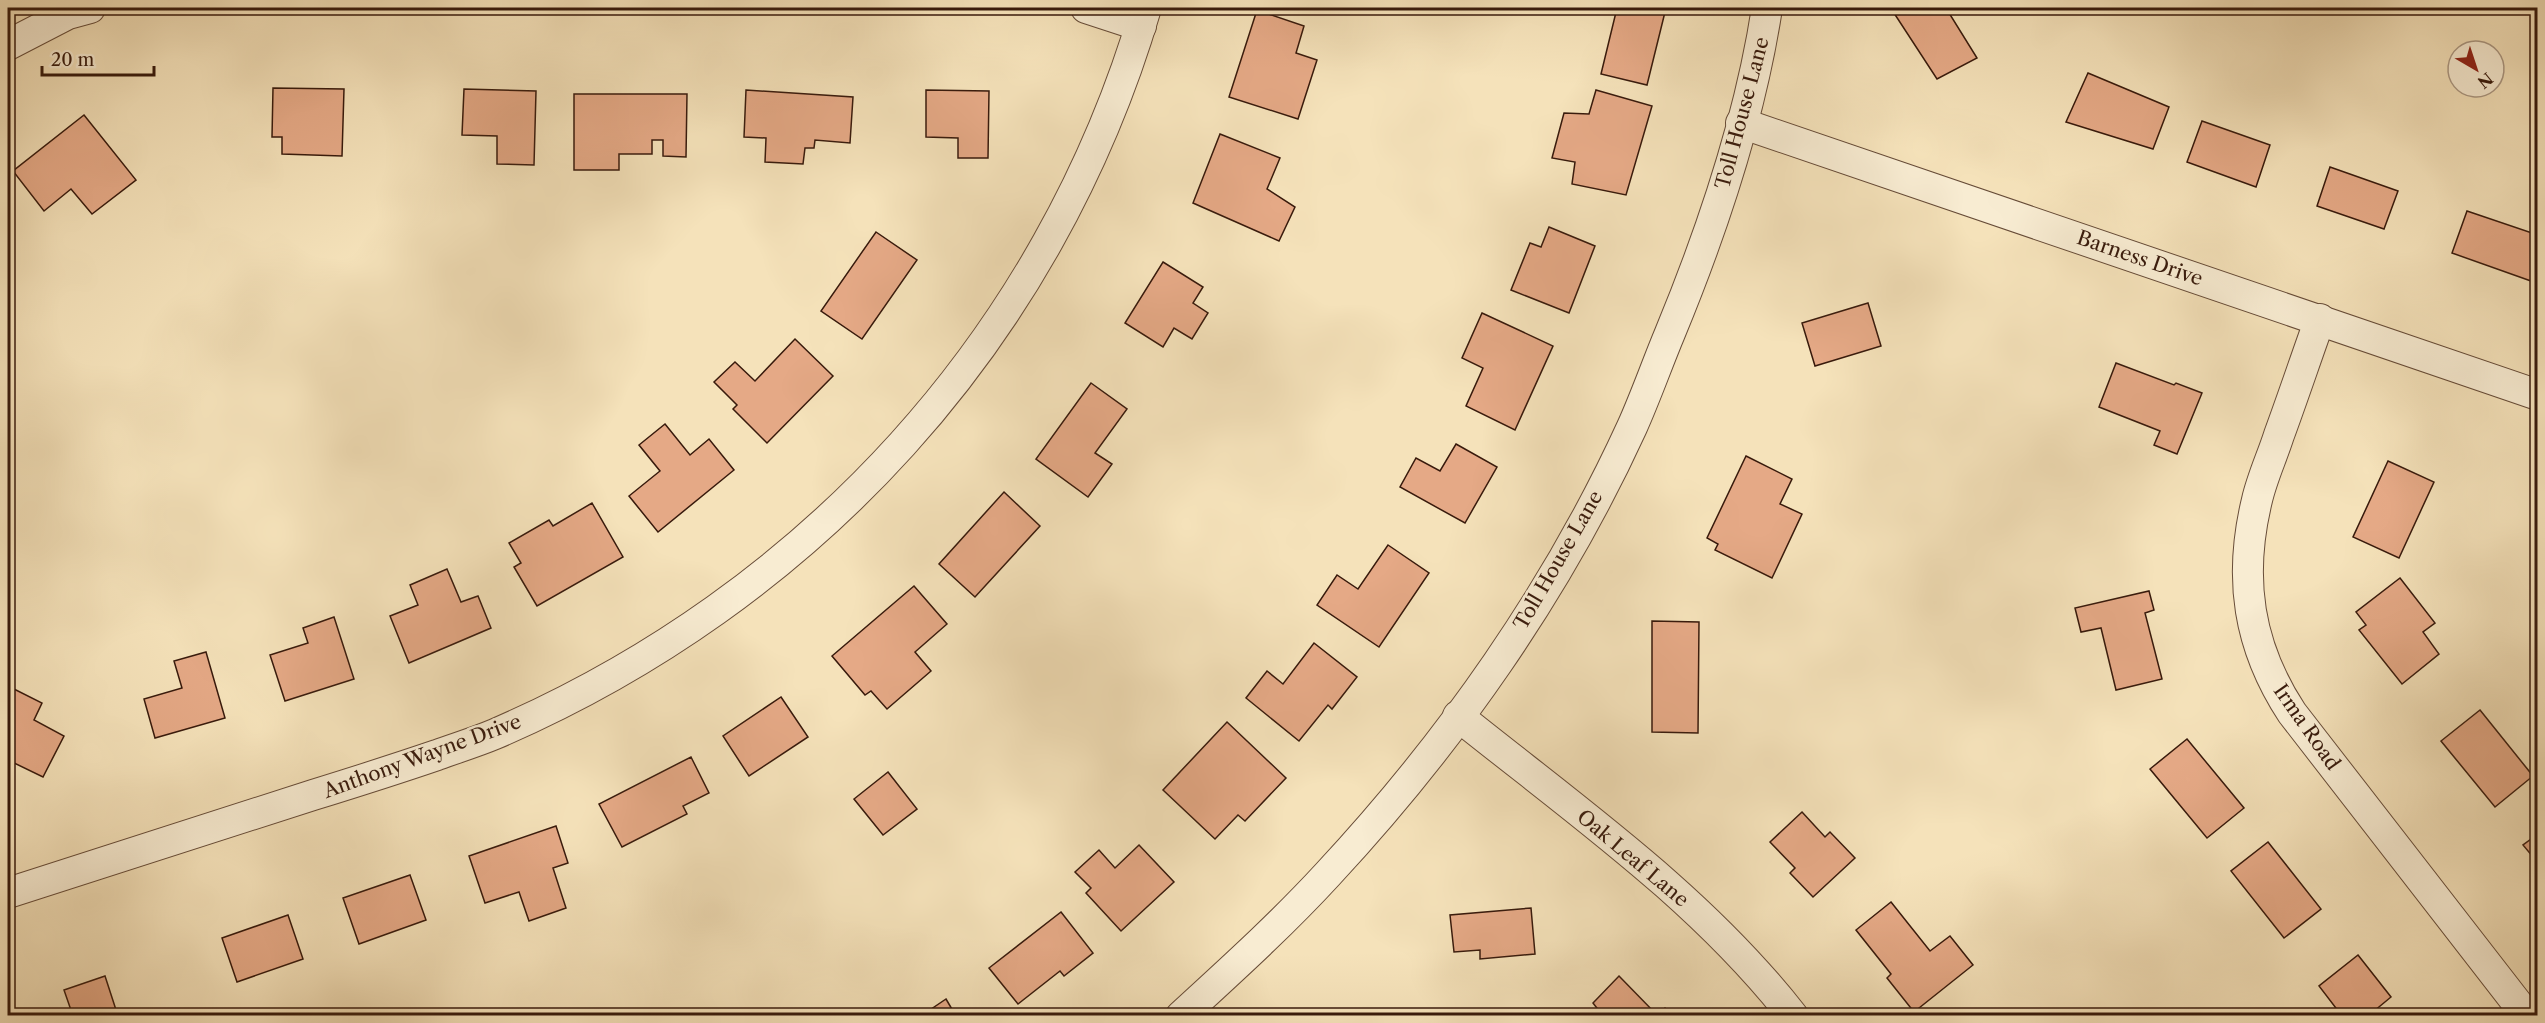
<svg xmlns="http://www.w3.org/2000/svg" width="2545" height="1023" viewBox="0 0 2545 1023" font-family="'Libre Caslon Text',serif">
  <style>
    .building { fill: #e5a986; stroke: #381a0c; stroke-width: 1.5 }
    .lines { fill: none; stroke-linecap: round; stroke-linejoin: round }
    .minor-casing { stroke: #674c38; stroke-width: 32 }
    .minor { stroke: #f8ecd2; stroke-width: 30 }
    .labels { text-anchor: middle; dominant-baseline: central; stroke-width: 5; stroke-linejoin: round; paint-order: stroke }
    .street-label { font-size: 20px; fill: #381a0c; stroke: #f8ecd2 }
  </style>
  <rect width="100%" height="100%" fill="#f5e2ba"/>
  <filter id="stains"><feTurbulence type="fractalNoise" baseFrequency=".00333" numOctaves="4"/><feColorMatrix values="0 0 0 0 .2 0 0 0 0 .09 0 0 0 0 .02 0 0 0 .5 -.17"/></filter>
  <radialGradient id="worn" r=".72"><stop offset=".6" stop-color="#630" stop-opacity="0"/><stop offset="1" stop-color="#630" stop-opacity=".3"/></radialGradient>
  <!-- building -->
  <g class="building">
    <polygon points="1617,8 1666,8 1647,85 1601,74"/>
    <polygon points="1896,8 1946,8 1977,58 1937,79 1892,10"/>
    <polygon points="1257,10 1304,26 1296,53 1317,60 1298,119 1229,97"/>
    <polygon points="2088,73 2169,107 2153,149 2066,122"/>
    <polygon points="273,88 344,89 342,156 282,154 282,137 272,137"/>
    <polygon points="464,89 536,91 534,165 497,164 497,136 462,135"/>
    <polygon points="746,90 853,97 850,143 815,140 814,148 805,148 803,164 765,162 766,138 744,137"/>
    <polygon points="926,90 989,91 988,158 958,158 958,138 926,137"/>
    <polygon points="1596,90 1652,106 1626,195 1572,184 1575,162 1552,158 1564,113 1589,114"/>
    <polygon points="574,94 687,94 686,157 663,156 663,140 652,140 652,154 619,154 619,170 574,170"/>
    <polygon points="84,115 136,180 92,214 71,189 44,211 13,171"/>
    <polygon points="2202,121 2270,145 2256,187 2187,162"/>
    <polygon points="1220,134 1280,158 1267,189 1295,207 1279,241 1193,203"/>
    <polygon points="2330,167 2398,191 2384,229 2317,206"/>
    <polygon points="2467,211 2538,235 2538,266 2531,281 2452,253"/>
    <polygon points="1549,227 1595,246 1569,313 1511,290 1530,243 1541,247"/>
    <polygon points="876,232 917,260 862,339 821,311"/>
    <polygon points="1163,262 1203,287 1193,303 1208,313 1192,339 1174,328 1163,347 1125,323"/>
    <polygon points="1868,303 1881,346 1815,366 1802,323"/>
    <polygon points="1482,313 1553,346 1515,430 1466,406 1483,368 1462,358"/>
    <polygon points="795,339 833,376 767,443 733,409 737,405 714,382 735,362 755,381"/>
    <polygon points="2116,363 2174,385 2176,383 2202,393 2177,454 2154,445 2160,431 2099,407"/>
    <polygon points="1091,383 1127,409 1095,453 1112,464 1088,497 1036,459"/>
    <polygon points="665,424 690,455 709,439 734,470 658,532 629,496 660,471 639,445"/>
    <polygon points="1456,444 1497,467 1465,523 1400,487 1416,458 1440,471"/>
    <polygon points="1746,456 1792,479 1780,504 1802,514 1772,578 1715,550 1718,544 1707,538"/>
    <polygon points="2388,461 2434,482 2399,558 2353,537"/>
    <polygon points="1004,492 1040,526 975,597 939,564"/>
    <polygon points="592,503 623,557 537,606 514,567 521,563 509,543 549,520 553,526"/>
    <polygon points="1388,545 1429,573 1379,647 1317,605 1337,575 1358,589"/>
    <polygon points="447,569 461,602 478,596 491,628 409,663 390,616 418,605 410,585"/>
    <polygon points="2400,578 2435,623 2423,632 2439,654 2402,684 2359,630 2366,625 2356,612"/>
    <polygon points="914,586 947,624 915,652 931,671 887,709 871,691 865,695 832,656"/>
    <polygon points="2149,591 2154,610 2145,613 2162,679 2116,690 2101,628 2081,632 2075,608"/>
    <polygon points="334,617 354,679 285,701 270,655 308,643 303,628"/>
    <polygon points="1652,621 1699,622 1698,733 1652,732"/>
    <polygon points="1314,643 1357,677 1332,709 1328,705 1299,741 1246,698 1267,671 1283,684"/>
    <polygon points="206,652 225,718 155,738 144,699 182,688 174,661"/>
    <polygon points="8,686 42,703 34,720 64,736 43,777 8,760"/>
    <polygon points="781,697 808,737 749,776 723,736"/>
    <polygon points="2480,710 2533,776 2495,807 2441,741"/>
    <polygon points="1227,722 1286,778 1245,821 1238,815 1215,839 1163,790"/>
    <polygon points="2187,739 2244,808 2207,838 2150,769"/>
    <polygon points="691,757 709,793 683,806 687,814 622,847 599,804"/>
    <polygon points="888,772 917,809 883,835 854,799"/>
    <polygon points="1802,812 1825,837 1830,832 1855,858 1813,897 1790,873 1795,868 1770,842"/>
    <polygon points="556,826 568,863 553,868 566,908 529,921 519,892 485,903 469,856"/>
    <polygon points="2538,834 2538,863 2523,845"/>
    <polygon points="2268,842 2321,909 2284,938 2231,871"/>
    <polygon points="1139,845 1174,882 1121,931 1086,893 1091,888 1075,872 1099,850 1115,868"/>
    <polygon points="410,875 426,920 359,944 343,898"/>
    <polygon points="1891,902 1930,951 1950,936 1973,965 1914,1012 1887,978 1891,974 1856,930"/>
    <polygon points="1531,908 1535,954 1480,959 1480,950 1454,952 1450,915"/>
    <polygon points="1061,912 1093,953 1064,976 1060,971 1018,1004 989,968"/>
    <polygon points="288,915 303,959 237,982 222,938"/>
    <polygon points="2358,955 2391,997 2368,1016 2342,1016 2319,986"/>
    <polygon points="105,976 118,1016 73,1016 64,990"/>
    <polygon points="1619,976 1657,1015 1665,1008 1672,1016 1603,1016 1593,1003"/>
    <polygon points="946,999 956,1016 921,1016"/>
  </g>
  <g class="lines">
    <!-- minor casing -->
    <g class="minor-casing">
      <g id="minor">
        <polyline points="1086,8 1141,26"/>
        <polyline points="8,45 68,14 90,8"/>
        <polyline points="1741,123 2538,395"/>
        <path d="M2320 319C2306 358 2293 397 2279 435 2272 457 2262 478 2257 500 2238 578 2248 646 2292 713L2527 1016"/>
        <path d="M1458 716C1575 810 1700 897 1793 1016"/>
        <path d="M8 893C109 860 211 828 313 795 355 782 396 769 437 755 456 748 476 742 495 734 810 598 1049 339 1146 8"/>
        <path d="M1181 1016C1231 970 1281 925 1327 875 1450 743 1557 591 1632 427 1646 396 1657 364 1670 333 1713 229 1750 119 1767 8"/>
      </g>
    </g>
    <!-- minor -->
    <use href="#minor" class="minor"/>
  </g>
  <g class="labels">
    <!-- street labels -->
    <g class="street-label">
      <text transform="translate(1742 113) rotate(-75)">Toll House Lane</text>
      <text transform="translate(2140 258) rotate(19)">Barness Drive</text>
      <text transform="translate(1558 560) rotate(-60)">Toll House Lane</text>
      <text transform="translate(2307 727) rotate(55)">Irma Road</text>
      <text transform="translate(422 756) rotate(-20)">Anthony Wayne Drive</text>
      <text transform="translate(1633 858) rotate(40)">Oak Leaf Lane</text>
    </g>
  </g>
  <!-- margin -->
  <rect width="2545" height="1023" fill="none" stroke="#f5e2ba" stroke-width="30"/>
  <rect x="9" y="9" width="2527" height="1005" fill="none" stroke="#381a0c" stroke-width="3"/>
  <rect x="15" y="15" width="2515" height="993" fill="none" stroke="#381a0c" stroke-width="1.5"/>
  <!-- north arrow -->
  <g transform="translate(2476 69) rotate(141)"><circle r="28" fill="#f8ecd2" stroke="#ab9883" stroke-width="1.5"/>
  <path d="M0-4.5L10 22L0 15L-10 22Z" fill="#8f2418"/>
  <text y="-9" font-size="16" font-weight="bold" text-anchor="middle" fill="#381a0c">N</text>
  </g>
  <!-- scale -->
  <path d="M42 66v9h112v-9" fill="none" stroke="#381a0c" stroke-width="3"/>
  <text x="51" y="66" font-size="18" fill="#381a0c" stroke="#f8ecd2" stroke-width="4.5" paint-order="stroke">20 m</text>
  <rect width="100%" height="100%" filter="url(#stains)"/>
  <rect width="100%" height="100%" fill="url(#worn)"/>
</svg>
